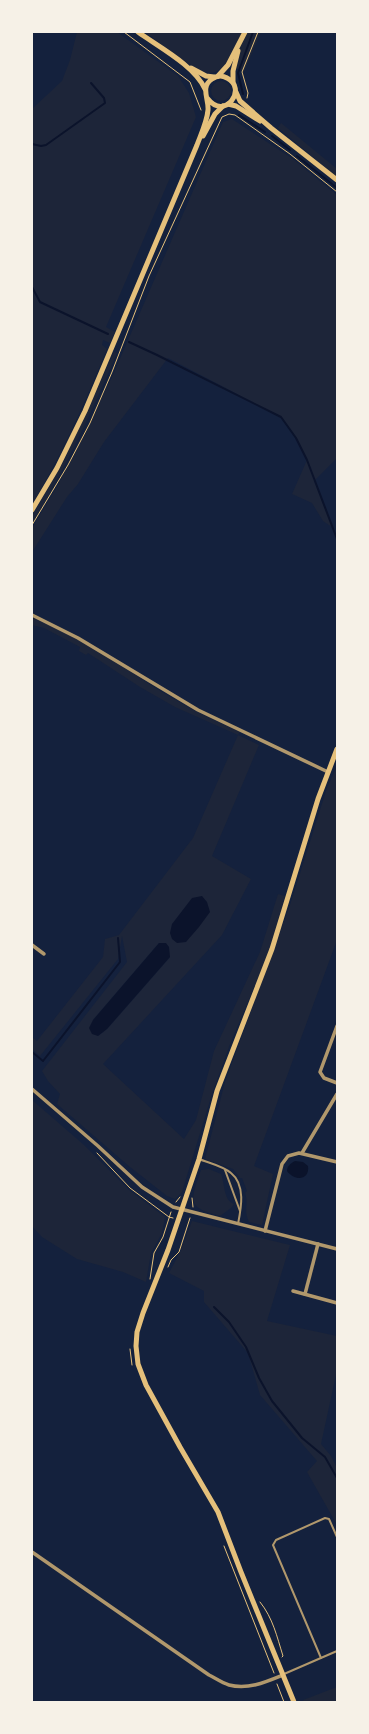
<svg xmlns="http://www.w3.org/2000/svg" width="369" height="1734" viewBox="0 0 369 1734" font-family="'Noto Serif',serif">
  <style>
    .green { fill: #1d2539; fill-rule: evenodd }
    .water { fill: #0b132b }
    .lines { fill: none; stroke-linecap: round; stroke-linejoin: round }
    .stream { stroke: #0b132b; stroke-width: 2 }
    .path { stroke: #e5c07b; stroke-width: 1 }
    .service { stroke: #b1986c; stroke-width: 2 }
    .minor { stroke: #b1986c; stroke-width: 3.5 }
    .secondary { stroke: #e5c07b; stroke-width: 5 }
  </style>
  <rect width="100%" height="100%" fill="#14213d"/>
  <!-- green -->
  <g class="green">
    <path d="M77 32H117L178 76 189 93 196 117 106 327 115 332 110 343 103 340 102 345 107 349C85 402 62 455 32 504V109L62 81 70 60Z"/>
    <path d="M145 32H261L244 72 226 64C222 68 217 73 210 73 196 73 158 41 145 32Z"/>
    <circle cx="221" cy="91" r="10"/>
    <polygon points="232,119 293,159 337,195 337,458 314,481 332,527 323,521 312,503 292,494 307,460 296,438 281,417 168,358 104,442 78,484 67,497 32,552 32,528 59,483 112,377 223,122"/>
    <polygon points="281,123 337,169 337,177 278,128"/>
    <path d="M114 352 117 353C92 412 65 469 32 524V516L64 461Z"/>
    <path d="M32 618C82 637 124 669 169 696 192 710 216 721 240 732L238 735 259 745 212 856 251 879 222 935 103 1064 184 1139 196 1120 214 1051 260 952 278 894 285 896 268 955 230 1044 212 1094 182 1192 175 1199 167 1196 130 1167 57 1104 60 1094 48 1081 42 1071 127 962 122 936 118 959 40 1056 32 1049V1037L37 1041 103 957 105 939 119 935 193 838 238 735 175 707 140 687 88 653 86 655 79 651 80 647 44 628 32 625ZM159 943 170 957 107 1029 98 1036 93 1020Z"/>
    <path d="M337 766V940L254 1166 273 1174 262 1225 249 1222C243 1209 249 1205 245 1193L247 1191 242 1178H240L233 1169 205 1159 225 1082 290 905 327 788Z"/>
    <polygon points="32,1100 84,1145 129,1190 165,1217 162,1233 151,1253 146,1282 123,1272 77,1259 42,1237 32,1226"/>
    <path d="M209 1169 221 1174C225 1183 223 1200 234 1204L231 1208 220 1216C185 1207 191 1200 201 1170Z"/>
    <polygon points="192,1221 290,1245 267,1321 337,1336 337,1370 321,1444 331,1456 337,1468 337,1525 307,1472 317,1461 260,1395 248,1353 204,1302 204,1291 169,1273 180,1252"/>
    <polygon points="337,1687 337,1702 304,1702 303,1700"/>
  </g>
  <!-- water -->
  <g class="water">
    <polygon points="202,896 207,902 210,912 199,927 186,942 177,943 172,939 170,933 172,924 192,898"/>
    <polygon points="159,943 166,943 169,947 170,957 107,1029 98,1036 92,1034 89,1028 93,1020"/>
    <path d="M295 1161 303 1162 308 1166C310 1180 295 1182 287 1171 287 1166 291 1163 295 1161Z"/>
  </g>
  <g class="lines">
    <!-- stream -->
    <g class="stream">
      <polyline points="243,94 238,73 253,32"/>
      <polyline points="239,115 265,132"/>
      <polyline points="272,136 290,150"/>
      <polyline points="32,144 41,146 46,145 105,103 104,98 91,83"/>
      <polyline points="297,156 337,188"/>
      <polyline points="32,287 40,302 108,334"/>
      <polyline points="129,342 157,355 281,417 296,438 307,460 337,539"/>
      <polyline points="32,1052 43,1061 120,962 118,938"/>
      <polyline points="214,1307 229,1322 246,1347 259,1378 272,1401 302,1438 325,1457 337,1478"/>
    </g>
    <!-- path -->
    <g class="path">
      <polyline points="124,32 190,82 201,110"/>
      <polyline points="247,98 248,93 242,72 258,32"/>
      <polyline points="32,525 68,465 90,423 112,372 149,276 222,117 229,114 235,115 290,154 337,192"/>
      <polyline points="97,1153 130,1188 169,1217 173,1218"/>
      <polyline points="192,1198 193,1207"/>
      <polyline points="176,1202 180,1197"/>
      <polyline points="168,1267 171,1260 179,1252 190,1218"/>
      <polyline points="150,1279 154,1253 163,1237 171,1212"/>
      <polyline points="130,1349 132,1365"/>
      <polyline points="224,1546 274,1673"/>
      <path d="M260 1602C273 1618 277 1637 283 1656L282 1657"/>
      <polyline points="277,1684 284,1702"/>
    </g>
    <!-- service -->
    <g class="service">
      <path d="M199 1159C209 1163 223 1166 231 1173 246 1185 241 1209 238 1224"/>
      <polyline points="225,1170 240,1211"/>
      <polyline points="321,1658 273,1545 276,1540 325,1518 329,1519 337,1537"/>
      <polyline points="284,1674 337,1651"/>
    </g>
    <!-- minor -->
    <g class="minor">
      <polyline points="32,615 78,638 198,710 328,772"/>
      <polyline points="32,945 44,954"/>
      <polyline points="337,1026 320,1072 324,1078 337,1083"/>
      <polyline points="32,1089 98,1146 142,1187 173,1207 337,1249"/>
      <polyline points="302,1153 337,1094"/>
      <polyline points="265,1231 282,1164 288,1156 299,1153 337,1162"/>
      <polyline points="293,1291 337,1303"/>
      <polyline points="305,1294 318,1244"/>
      <path d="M32 1552 209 1675C215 1678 222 1683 229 1685 248 1690 266 1682 283 1675"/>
    </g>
    <!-- secondary -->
    <g class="secondary">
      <path d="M138 32C159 47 195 66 205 89"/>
      <polyline points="191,68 206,76 214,77"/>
      <polyline points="218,76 228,65 245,32"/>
      <polyline points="233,82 233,71 238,51"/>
      <polyline points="236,92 240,101 271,128 337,180"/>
      <polyline points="228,104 236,106 260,121"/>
      <polyline points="203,136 215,114 223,106"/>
      <path d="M32 510 57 468 85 411 197 145C201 134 207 122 208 110 209 99 200 87 212 79 216 76 222 75 227 78 248 88 225 121 208 99"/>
      <polyline points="294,1702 241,1572 218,1512 180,1447 146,1385 138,1364 136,1346 137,1332 143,1313 168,1250 199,1159 217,1091 272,949 318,799 337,749"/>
    </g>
  </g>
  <!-- border -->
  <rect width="369" height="1734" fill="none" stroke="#f6f1e7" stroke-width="66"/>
</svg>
